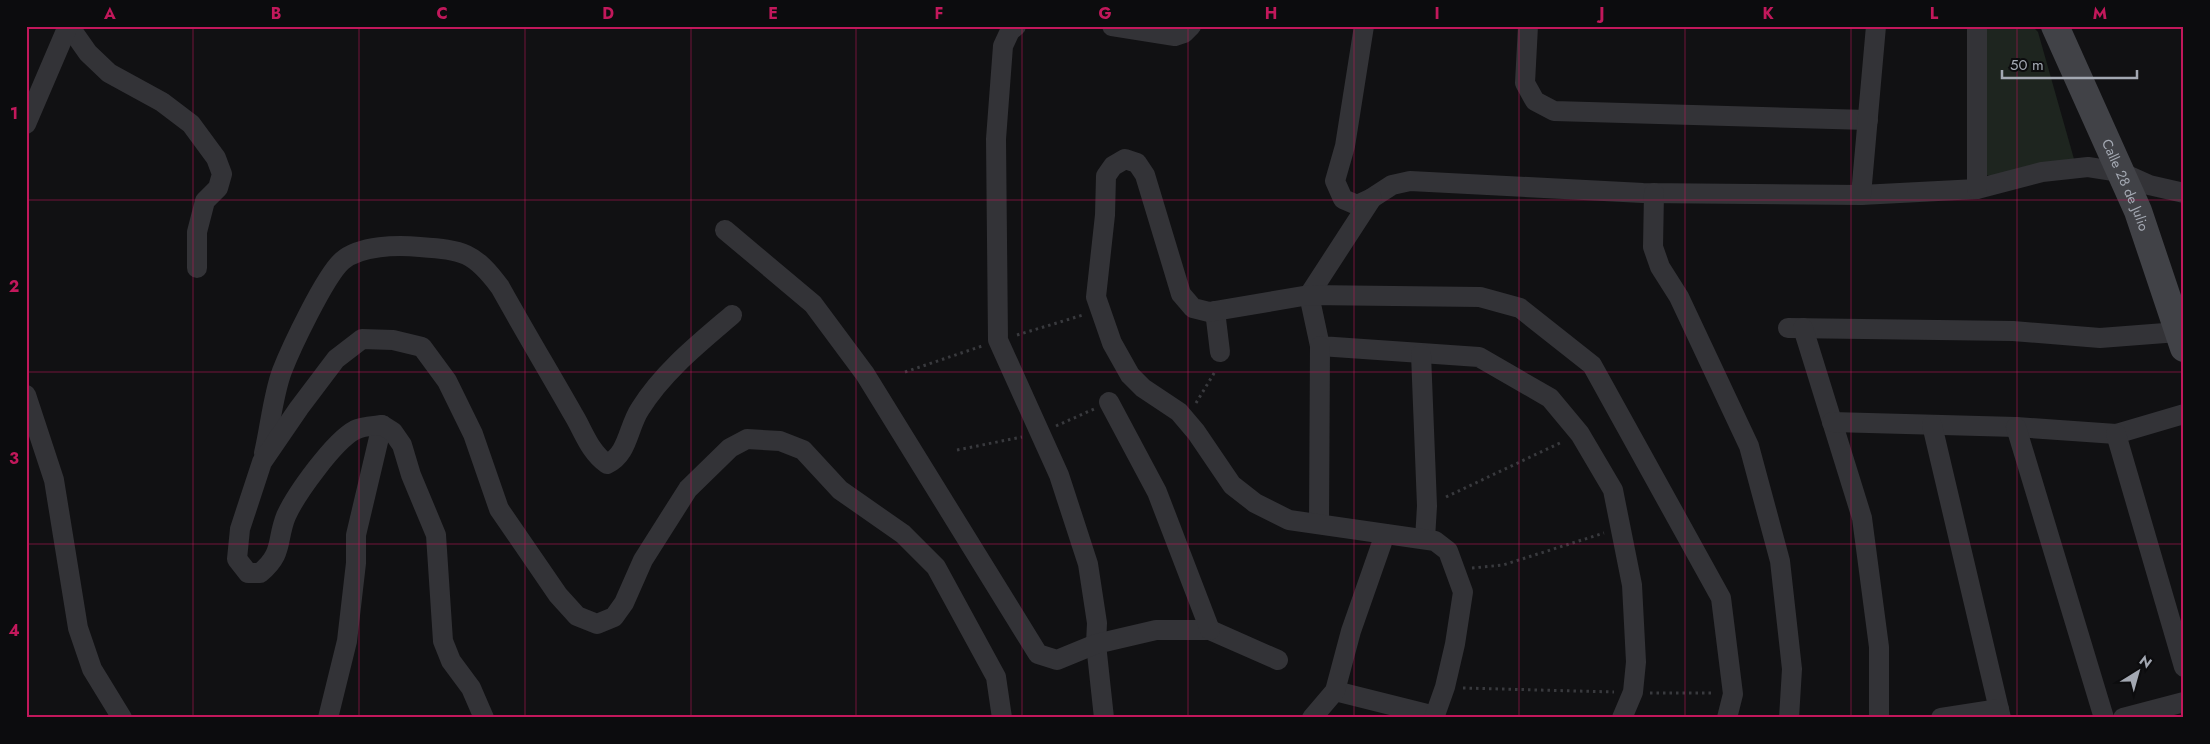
<svg xmlns="http://www.w3.org/2000/svg" width="2210" height="744" viewBox="0 0 2210 744" font-family="Jost,sans-serif">
  <style>
    .green { fill: #1e251f }
    .lines { fill: none; stroke-linecap: round; stroke-linejoin: round }
    .path { stroke: #393a3e; stroke-width: 3; stroke-dasharray: 2.5 4; stroke-linecap: butt }
    .street { stroke: #333337; stroke-width: 20 }
    .secondary { stroke: #414247; stroke-width: 28 }
    .grid { fill: none; stroke: #c2185b; stroke-width: 1; stroke-opacity: 0.55 }
    .labels { text-anchor: middle; dominant-baseline: central; stroke-width: 4; stroke-linejoin: round; paint-order: stroke }
    .street-label { font-size: 14px; fill: #a3a8b2; stroke: #0c0c0e }
    .neatline { fill: none; stroke: #c2185b; stroke-width: 2 }
    .grid-label { font-size: 16px; text-anchor: middle; font-weight: bold; fill: #c2185b }
  </style>
  <rect width="100%" height="100%" fill="#111113"/>
  <!-- green -->
  <polygon class="green" points="1990,26 2032,26 2038,32 2074,159 1992,177 1987,175 1985,30"/>
  <g class="lines">
    <!-- path -->
    <g class="path">
      <polyline points="1017,335 1083,315"/>
      <polyline points="905,372 982,346"/>
      <polyline points="1196,403 1216,370"/>
      <polyline points="1056,426 1094,409"/>
      <polyline points="957,450 1022,437"/>
      <polyline points="1446,497 1562,442"/>
      <polyline points="1472,568 1503,565 1604,533"/>
      <polyline points="1463,688 1614,692"/>
      <polyline points="1650,693 1714,693"/>
    </g>
    <!-- street -->
    <g class="street">
      <polyline points="69,26 88,53 109,73 162,102 191,124 216,158 222,174 218,188 205,201 197,232 197,268"/>
      <polyline points="1016,26 1010,31 1003,46 996,139 998,340 1059,475 1088,564 1097,623 1096,644 1104,718"/>
      <polyline points="1112,26 1175,36 1184,33 1191,26"/>
      <polyline points="1364,26 1345,146 1335,181 1343,199 1357,205 1372,198 1392,185 1410,181 1643,193 1861,195 1977,189 2042,172 2088,167 2120,172 2149,185 2184,193"/>
      <polyline points="1528,26 1525,83 1535,101 1554,111 1868,120"/>
      <polyline points="1977,26 1977,189"/>
      <polyline points="26,124 68,26"/>
      <polyline points="1654,193 1653,247 1660,267 1679,297 1749,446 1780,561 1792,669 1789,718"/>
      <polyline points="1861,195 1876,26"/>
      <polyline points="1372,198 1309,295 1320,346 1479,357 1550,398 1580,434 1613,490 1632,585 1636,662 1633,692 1622,718"/>
      <polyline points="725,230 813,304 865,374 1038,654 1057,660 1096,644 1156,630 1210,630 1278,660"/>
      <polyline points="1215,311 1220,352"/>
      <polyline points="1788,328 2013,331 2100,338 2178,332"/>
      <polyline points="1803,328 1862,518 1879,647 1879,718"/>
      <polyline points="1421,354 1427,506 1425,539"/>
      <polyline points="26,395 54,480 78,628 92,669 122,718"/>
      <polyline points="1109,402 1157,492 1210,630"/>
      <polyline points="1832,422 2016,427 2116,434 2184,414"/>
      <polyline points="1932,425 2001,718"/>
      <polyline points="2016,427 2104,718"/>
      <polyline points="2116,434 2184,667"/>
      <path d="M264 453C270 428 273 395 282 371 291 348 325 276 342 261 360 245 398 245 420 247 463 250 474 252 500 287 524 330 549 372 573 414 584 432 589 451 607 464 628 455 628 427 640 409 663 372 698 344 732 315"/>
      <polyline points="1319,524 1320,346"/>
      <polyline points="1335,691 1435,716"/>
      <polyline points="328,718 347,641 356,563 356,535 382,425"/>
      <path d="M484 718 471 688 451 661 443 641 436 535 411 475 402 445 393 432 382 425C374 426 362 426 355 430 334 441 296 494 286 516 276 541 284 553 260 573H248L237 559 240 529 262 462 299 408 336 359 362 339 393 340 422 347 447 381 473 434 499 509 558 595 577 616 597 624 614 617 624 603 643 560 688 489 730 448 747 439 780 441 803 450 840 490 903 534 936 567 996 677 1002 718"/>
      <polyline points="1312,718 1335,691 1351,631 1385,534"/>
      <polyline points="1434,718 1445,687 1455,644 1463,592 1448,551 1435,541 1289,520 1255,503 1232,485 1196,432 1179,412 1143,388 1130,375 1112,343 1096,297 1105,215 1106,176 1113,166 1125,159 1137,163 1145,175 1181,294 1193,308 1209,312 1309,295 1480,297 1520,308 1592,365 1721,598 1733,694 1727,718"/>
      <polyline points="1941,718 1999,709"/>
      <polyline points="2123,718 2184,702"/>
    </g>
    <!-- secondary -->
    <path class="secondary" id="s1" d="M2055 26 2138 211 2184 348"/>
  </g>
  <!-- grid -->
  <path class="grid" d="M193 26V718M359 26V718M525 26V718M691 26V718M856 26V718M1022 26V718M1188 26V718M1354 26V718M1519 26V718M1685 26V718M1851 26V718M2017 26V718M26 200H2184M26 372H2184M26 544H2184"/>
  <g class="labels">
    <!-- street labels -->
    <g class="street-label">
      <text stroke="none"><textPath href="#s1" startOffset="174">Calle 28 de Julio</textPath></text>
    </g>
  </g>
  <!-- border -->
  <rect width="2210" height="744" fill="none" stroke="#0c0c0e" stroke-width="55"/>
  <!-- north arrow -->
  <g transform="translate(2138 672) rotate(37)" stroke="#0c0c0e" stroke-width="4" paint-order="stroke">
  <path d="M0-4L9 19L0 12L-9 19Z" fill="#a3a8b2"/>
  <text y="-8" font-size="14" font-weight="bold" text-anchor="middle" fill="#a3a8b2">N</text>
  </g>
  <!-- scale -->
  <path d="M2002 70v8h135v-8" fill="none" stroke="#a3a8b2" stroke-width="2.5"/>
  <text x="2010" y="70" font-size="15" fill="#a3a8b2" stroke="#0c0c0e" stroke-width="4" paint-order="stroke">50 m</text>
  <rect x="28" y="28" width="2154" height="688" class="neatline"/>
  <g class="grid-label">
    <text x="110" y="19">A</text>
    <text x="276" y="19">B</text>
    <text x="442" y="19">C</text>
    <text x="608" y="19">D</text>
    <text x="773" y="19">E</text>
    <text x="939" y="19">F</text>
    <text x="1105" y="19">G</text>
    <text x="1271" y="19">H</text>
    <text x="1437" y="19">I</text>
    <text x="1602" y="19">J</text>
    <text x="1768" y="19">K</text>
    <text x="1934" y="19">L</text>
    <text x="2100" y="19">M</text>
    <text x="14" y="119">1</text>
    <text x="14" y="292">2</text>
    <text x="14" y="464">3</text>
    <text x="14" y="636">4</text>
  </g>
</svg>
